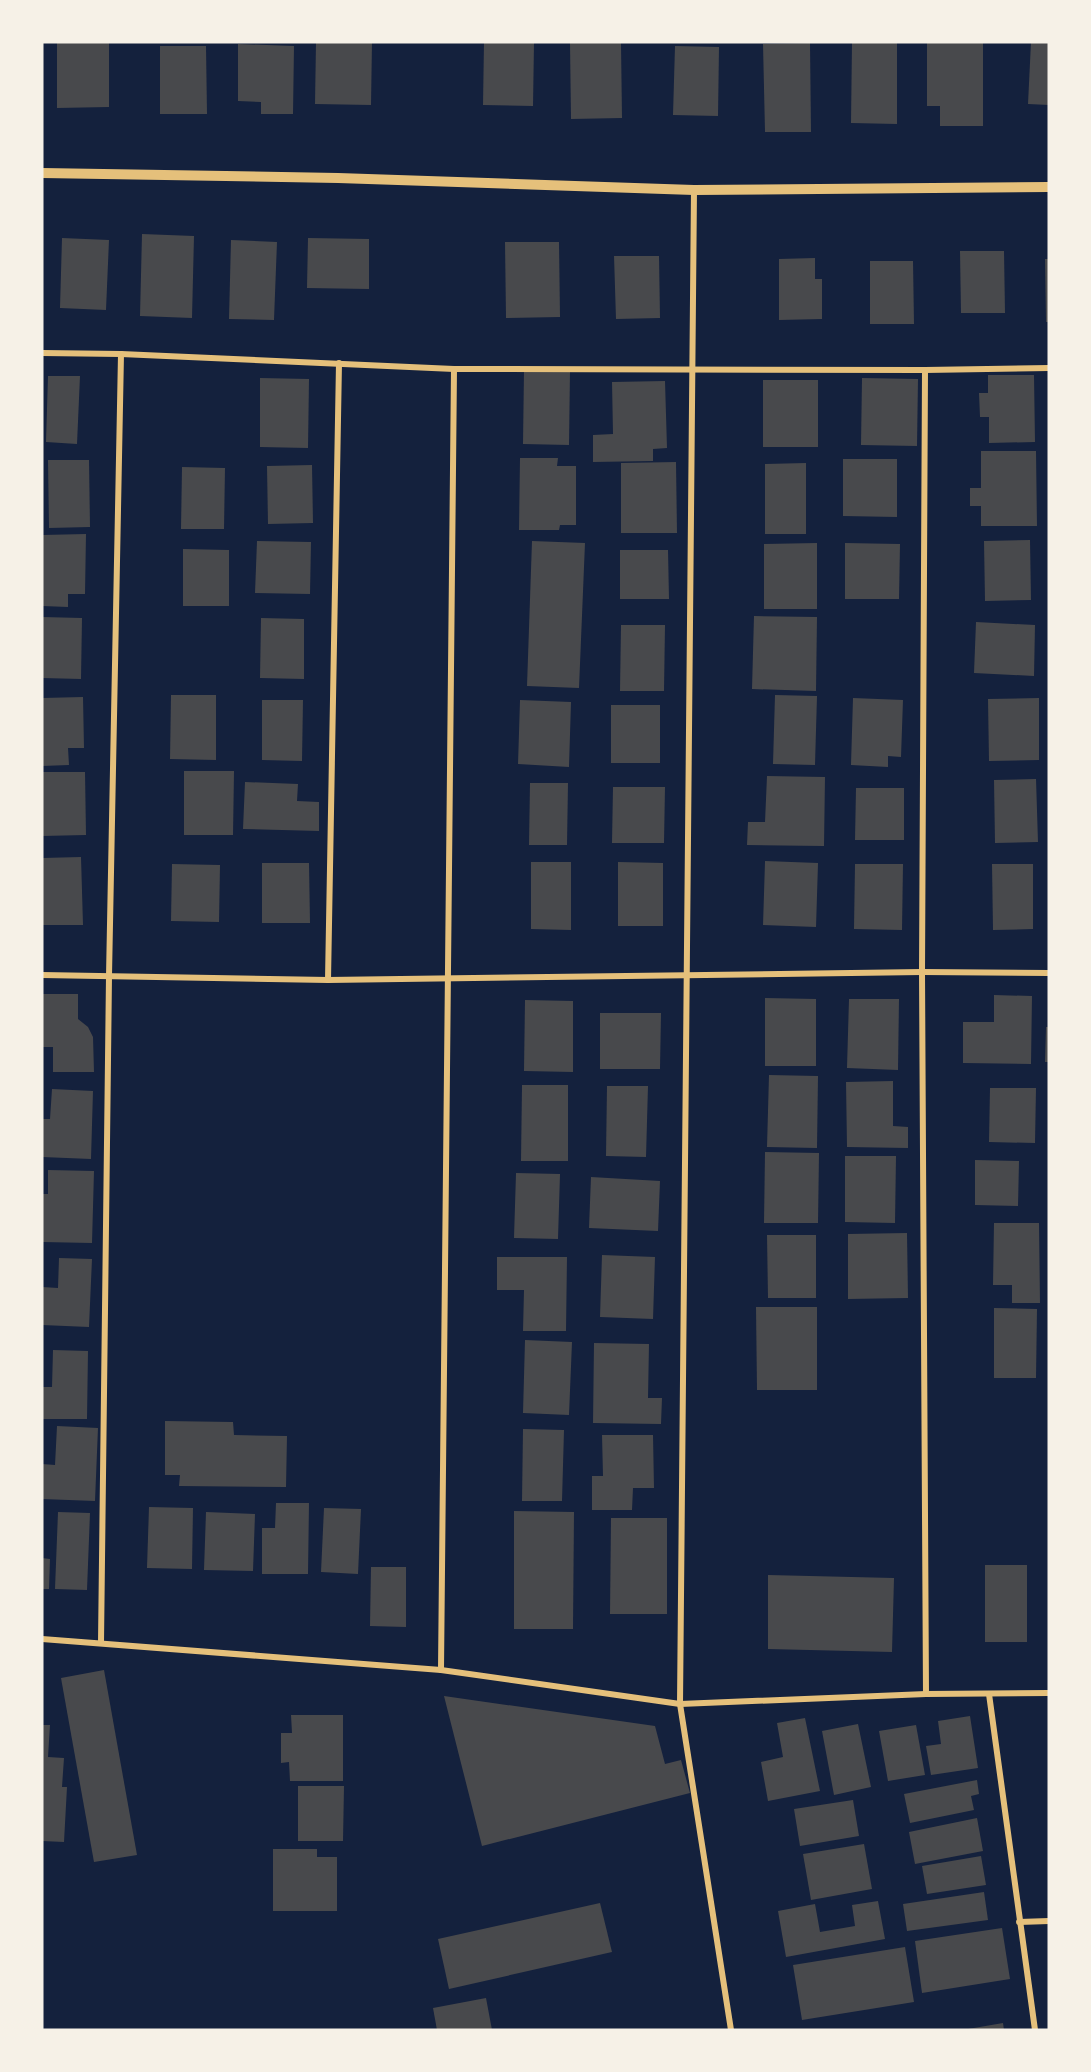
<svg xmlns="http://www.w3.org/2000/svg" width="1091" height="2072" viewBox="0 0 1091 2072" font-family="'Alegreya Sans',sans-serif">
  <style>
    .building { fill: #48494c }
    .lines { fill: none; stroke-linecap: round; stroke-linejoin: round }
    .minor { stroke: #e5c07b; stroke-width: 6 }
    .tertiary { stroke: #e5c07b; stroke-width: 10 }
  </style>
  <rect width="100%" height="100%" fill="#14213d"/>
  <!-- building -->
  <g class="building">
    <polygon points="57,42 109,42 109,107 57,108"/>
    <polygon points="316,42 372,42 371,105 315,104"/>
    <polygon points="484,42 534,42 533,106 483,105"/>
    <polygon points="852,42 897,43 897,124 851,123"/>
    <polygon points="927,42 983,42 983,126 940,126 940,106 927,106"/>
    <polygon points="1031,42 1049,42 1049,105 1028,104"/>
    <polygon points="570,43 621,43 622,118 571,119"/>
    <polygon points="810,43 811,132 765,132 763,44"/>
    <polygon points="238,44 294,46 293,114 261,114 261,102 238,101"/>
    <polygon points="160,46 206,46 207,114 160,114"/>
    <polygon points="675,46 719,47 718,116 673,115"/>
    <polygon points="142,234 194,236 192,318 140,316"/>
    <polygon points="62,238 109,240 106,310 60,308"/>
    <polygon points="308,238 369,239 369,289 307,288"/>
    <polygon points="231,240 277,242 274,320 229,319"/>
    <polygon points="505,242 559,242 560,317 506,318"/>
    <polygon points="960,251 1004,251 1005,313 961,313"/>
    <polygon points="614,256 659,256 660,318 616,319"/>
    <polygon points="815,258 815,279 822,279 822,319 779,320 779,259"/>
    <polygon points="1045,259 1049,259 1049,322 1046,322"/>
    <polygon points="870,261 913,261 914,324 870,324"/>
    <polygon points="524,370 570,371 569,445 523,444"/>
    <polygon points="988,375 1034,375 1035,442 989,443 989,417 980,417 979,393 988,393"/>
    <polygon points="48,376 80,376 77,444 46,442"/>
    <polygon points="260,378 309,379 308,448 260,447"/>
    <polygon points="862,378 918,379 917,446 861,445"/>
    <rect x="763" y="380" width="55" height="67"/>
    <polygon points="665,381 667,448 653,449 653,461 593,462 593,435 613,434 612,382"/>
    <polygon points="981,451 1036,451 1037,526 981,526 981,506 970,506 970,488 981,488"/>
    <polygon points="520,458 558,458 557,466 576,466 576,525 560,525 559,530 519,530"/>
    <polygon points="843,459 897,459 897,517 843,516"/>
    <polygon points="48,460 89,460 90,527 49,528"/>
    <polygon points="676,462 677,533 621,533 621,463"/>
    <polygon points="806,463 806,534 765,534 765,464"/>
    <polygon points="312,465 313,523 268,524 267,466"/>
    <polygon points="182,467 225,468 224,529 181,529"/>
    <polygon points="86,534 85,594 68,594 68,607 42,606 42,535"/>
    <polygon points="1030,540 1031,600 985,601 984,541"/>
    <polygon points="257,541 311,542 310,594 255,593"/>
    <polygon points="532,541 585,543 579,688 527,686"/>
    <polygon points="817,543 817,609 764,609 764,544"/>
    <polygon points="845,543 900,544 899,599 845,599"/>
    <polygon points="183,549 229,550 229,606 183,606"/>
    <polygon points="620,550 668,550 669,599 620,599"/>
    <polygon points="754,616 817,617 816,691 752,689"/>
    <polygon points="42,617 82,618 81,679 42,678"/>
    <polygon points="261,618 304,619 304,679 260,678"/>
    <polygon points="976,622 1035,625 1034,676 974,673"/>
    <polygon points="621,625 665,625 664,691 620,691"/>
    <polygon points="171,695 216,695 216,760 170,759"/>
    <polygon points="775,695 817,696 815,765 773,764"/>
    <polygon points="83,697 84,748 68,748 69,765 42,766 42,698"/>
    <polygon points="853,698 903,700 901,757 888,756 888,767 851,765"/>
    <polygon points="1039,698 1039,760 989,761 988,699"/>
    <polygon points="262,700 303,700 302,761 262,760"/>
    <polygon points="520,700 571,702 569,767 518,764"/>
    <rect x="611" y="705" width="49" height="58"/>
    <polygon points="184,771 234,771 233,835 184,835"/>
    <polygon points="42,772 85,772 86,835 42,836"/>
    <polygon points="767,776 825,777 824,846 747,845 748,822 765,822"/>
    <polygon points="1036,779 1038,842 995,843 994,780"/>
    <polygon points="245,782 298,784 297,801 319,802 319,831 243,829"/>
    <polygon points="530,783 568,783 567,845 529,845"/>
    <polygon points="613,787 665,787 664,843 612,843"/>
    <polygon points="856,788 904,788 904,840 855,840"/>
    <polygon points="81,857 83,925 42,925 42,858"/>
    <polygon points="765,861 818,863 816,927 763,925"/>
    <polygon points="531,862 571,862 571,930 531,929"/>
    <polygon points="618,862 663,863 663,926 618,926"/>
    <polygon points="262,863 309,863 310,923 262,923"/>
    <polygon points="172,864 220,865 219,922 171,921"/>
    <polygon points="855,864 903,864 902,930 854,929"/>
    <polygon points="992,864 1033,864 1033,929 993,930"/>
    <polygon points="42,994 78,994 78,1019 88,1027 93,1037 94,1072 53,1072 53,1047 42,1047"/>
    <polygon points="994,995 1032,996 1031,1064 963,1063 963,1022 994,1022"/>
    <polygon points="765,998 816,999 816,1066 765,1066"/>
    <polygon points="849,999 899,999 898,1070 847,1068"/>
    <polygon points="525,1000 573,1001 573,1072 524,1071"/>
    <polygon points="600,1013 661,1013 660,1069 600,1069"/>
    <polygon points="1046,1027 1049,1027 1049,1062 1045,1062"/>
    <polygon points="769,1075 818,1076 817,1148 767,1147"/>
    <polygon points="893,1081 893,1126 908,1127 908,1148 847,1147 846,1082"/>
    <polygon points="522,1085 568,1085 568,1161 521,1161"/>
    <polygon points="607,1086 648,1086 646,1157 606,1156"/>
    <polygon points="990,1088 1036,1088 1035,1143 989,1142"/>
    <polygon points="52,1089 93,1091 91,1159 42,1157 42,1119 50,1119"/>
    <polygon points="765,1152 819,1153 818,1223 764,1223"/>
    <polygon points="845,1156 896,1156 895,1223 845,1222"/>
    <polygon points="975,1160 1019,1161 1018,1206 975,1205"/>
    <polygon points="48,1170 94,1171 92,1243 42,1242 42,1194 48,1194"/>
    <polygon points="516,1173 560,1174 558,1239 514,1238"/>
    <polygon points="591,1177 660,1181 658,1231 589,1228"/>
    <polygon points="994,1223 1039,1223 1040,1303 1012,1303 1012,1285 993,1285"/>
    <polygon points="907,1233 908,1298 848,1299 848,1234"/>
    <polygon points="767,1235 816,1235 816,1298 768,1298"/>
    <polygon points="602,1255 655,1257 653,1319 600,1317"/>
    <polygon points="497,1257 567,1257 566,1331 523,1331 524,1290 497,1290"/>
    <polygon points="59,1258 92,1259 89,1327 42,1325 42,1287 58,1288"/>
    <polygon points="756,1307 817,1307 817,1390 757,1390"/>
    <polygon points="994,1308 1037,1309 1036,1378 994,1378"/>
    <polygon points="525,1340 572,1342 569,1415 523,1413"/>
    <polygon points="594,1343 649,1344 648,1398 662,1398 661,1424 593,1423"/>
    <polygon points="53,1350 88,1351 87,1419 42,1419 42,1387 52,1387"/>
    <polygon points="165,1421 233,1422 234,1435 287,1436 286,1487 179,1486 180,1475 165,1475"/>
    <polygon points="57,1426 98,1428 95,1501 42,1499 42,1464 55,1465"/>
    <polygon points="523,1429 564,1430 562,1501 522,1501"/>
    <polygon points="602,1435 653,1435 654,1488 633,1488 632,1510 592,1510 592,1476 603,1476"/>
    <polygon points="276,1503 309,1503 308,1574 262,1574 262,1528 275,1528"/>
    <polygon points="149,1507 193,1508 192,1569 147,1568"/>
    <polygon points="324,1508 361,1509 358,1574 321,1572"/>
    <polygon points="514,1511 574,1512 573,1629 514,1629"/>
    <polygon points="58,1512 90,1513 87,1590 55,1589"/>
    <polygon points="206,1512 255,1514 253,1571 204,1570"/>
    <polygon points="611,1518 667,1518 667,1614 610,1614"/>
    <polygon points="42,1558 50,1559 49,1589 42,1589"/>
    <rect x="985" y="1565" width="42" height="77"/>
    <polygon points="371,1567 406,1567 406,1627 370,1626"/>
    <polygon points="768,1575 894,1578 892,1652 768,1649"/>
    <polygon points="104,1670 137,1855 94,1862 61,1678"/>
    <polygon points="444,1696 655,1726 665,1764 681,1760 690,1793 482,1846"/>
    <polygon points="291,1715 343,1715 343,1781 290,1781 289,1762 281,1763 281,1733 292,1733"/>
    <polygon points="970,1716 978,1768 931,1775 926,1746 941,1744 938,1721"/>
    <polygon points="805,1718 820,1791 768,1801 761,1762 783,1757 777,1723"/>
    <polygon points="858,1724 871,1787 834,1795 822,1731"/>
    <polygon points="42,1725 50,1725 48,1757 64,1758 62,1787 67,1787 64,1842 42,1841"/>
    <polygon points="916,1725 925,1775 888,1781 879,1731"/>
    <polygon points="977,1780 979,1794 971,1796 974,1810 910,1823 904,1794"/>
    <polygon points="298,1786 344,1786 343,1841 298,1841"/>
    <polygon points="853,1800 859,1836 800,1846 794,1809"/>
    <polygon points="977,1818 983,1851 915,1864 909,1832"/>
    <polygon points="864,1844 872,1889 811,1900 803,1854"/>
    <polygon points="273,1849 317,1849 317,1857 337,1857 337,1911 273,1911"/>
    <polygon points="981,1856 986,1885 927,1894 922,1866"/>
    <polygon points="984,1892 988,1920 907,1931 903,1904"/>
    <polygon points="878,1901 885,1939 786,1957 778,1911 815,1904 820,1932 855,1926 852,1905"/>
    <polygon points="600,1903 612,1952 449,1989 438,1939"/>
    <polygon points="1002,1928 1010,1979 922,1993 915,1941"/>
    <polygon points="905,1947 914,2002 802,2020 793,1965"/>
    <polygon points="486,1998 492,2030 437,2030 433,2008"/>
    <polygon points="1003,2023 1004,2030 968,2030 968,2029"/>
  </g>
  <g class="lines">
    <!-- minor -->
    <g class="minor">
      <polyline points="694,190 680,1704 731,2030"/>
      <polyline points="42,353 121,354 454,369 925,370 1049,368"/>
      <polyline points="925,370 922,972 926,1694"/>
      <polyline points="42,975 328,980 922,972 1049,973"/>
      <polyline points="328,980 339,363"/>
      <polyline points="42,1639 441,1670 680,1704 926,1694 1049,1693"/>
      <polyline points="101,1643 109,976 121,354"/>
      <polyline points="441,1670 454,369"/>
      <polyline points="989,1694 1035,2030"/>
      <polyline points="1019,1922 1049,1921"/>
    </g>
    <!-- tertiary -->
    <polyline class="tertiary" points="42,173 338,178 694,190 1049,187"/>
  </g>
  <!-- border -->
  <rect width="1091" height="2072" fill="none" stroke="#f6f1e7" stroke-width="87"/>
</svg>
